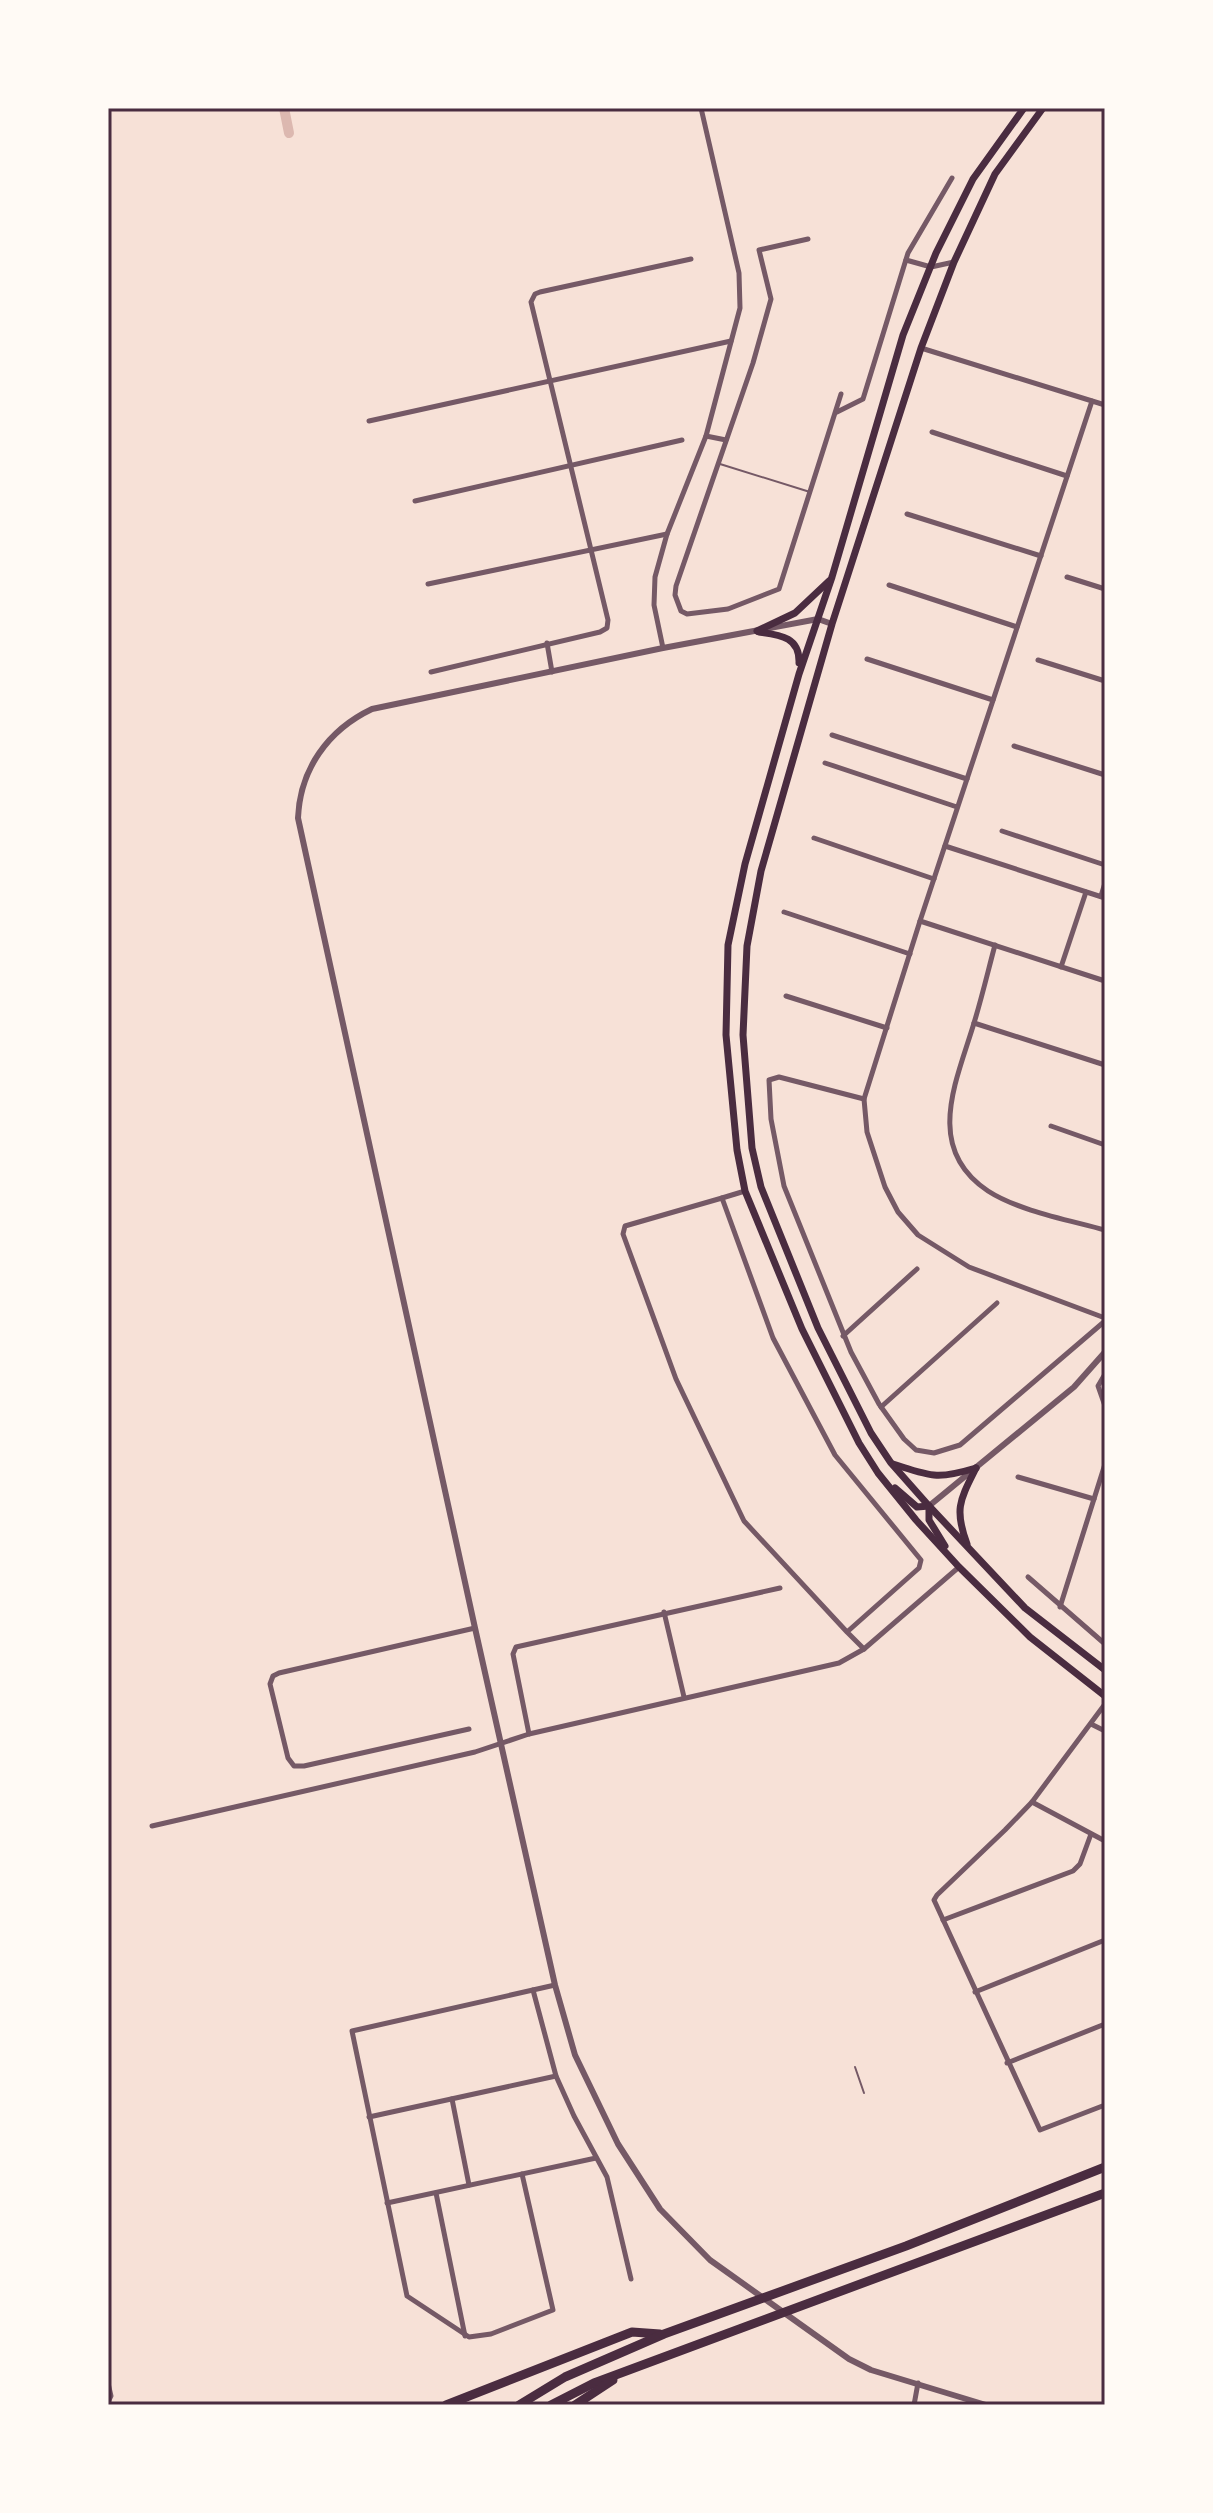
<svg xmlns="http://www.w3.org/2000/svg" width="1213" height="2513" viewBox="0 0 1213 2513" font-family="Karla,sans-serif">
  <style>
    .lines { fill: none; stroke-linecap: round; stroke-linejoin: round }
    .canal { stroke: #dcb8b0; stroke-width: 10 }
    .service { stroke: #755966; stroke-width: 2 }
    .minor { stroke: #755966; stroke-width: 5 }
    .tertiary { stroke: #755966; stroke-width: 6 }
    .secondary { stroke: #4a2c40; stroke-width: 7 }
    .motorway { stroke: #4a2c40; stroke-width: 9 }
    .neatline { fill: none; stroke: #4a2c40; stroke-width: 3 }
  </style>
  <rect width="100%" height="100%" fill="#f7e1d7"/>
  <g class="lines">
    <!-- canal -->
    <polyline class="canal" points="284,108 289,133"/>
    <!-- service -->
    <g class="service">
      <polyline points="720,464 810,492"/>
      <polyline points="855,2067 864,2093"/>
    </g>
    <!-- minor -->
    <g class="minor">
      <polyline points="808,239 759,250 771,299 753,363 676,586 675,595 681,611 687,614 728,609 779,589 841,394"/>
      <polyline points="906,260 931,267 954,262"/>
      <polyline points="921,348 1105,405"/>
      <polyline points="1092,401 920,921 864,1099 867,1132 885,1187 898,1212 918,1235 969,1267 1105,1318"/>
      <polyline points="837,412 863,399 908,253 952,178"/>
      <polyline points="369,421 731,341"/>
      <polyline points="932,432 1067,476"/>
      <polyline points="706,436 726,440"/>
      <polyline points="415,501 682,440"/>
      <polyline points="907,514 1041,556"/>
      <polyline points="1067,577 1105,589"/>
      <polyline points="428,584 667,534"/>
      <polyline points="889,585 1017,627"/>
      <polyline points="547,643 552,672"/>
      <polyline points="663,648 654,605 655,577 667,534 706,436 740,308 739,273 701,108"/>
      <polyline points="867,659 993,700"/>
      <polyline points="1038,660 1105,681"/>
      <polyline points="431,672 600,632 607,628 608,620 531,302 535,294 540,292 691,259"/>
      <polyline points="832,735 967,779"/>
      <polyline points="1014,746 1105,775"/>
      <polyline points="825,763 957,807"/>
      <polyline points="1002,831 1105,865"/>
      <polyline points="814,838 934,879"/>
      <polyline points="945,846 1105,898"/>
      <polyline points="1101,896 1105,883"/>
      <polyline points="784,912 910,954"/>
      <polyline points="920,921 1105,981"/>
      <path d="M995 945C988 971 982 997 974 1023 957 1080 923 1148 988 1191 1019 1211 1069 1220 1105 1230"/>
      <polyline points="1061,967 1086,892"/>
      <polyline points="786,996 887,1028"/>
      <polyline points="974,1023 1105,1065"/>
      <polyline points="864,1099 779,1077 769,1080 771,1119 784,1186 851,1352 879,1404 904,1439 916,1450 934,1453 960,1445 1105,1321"/>
      <polyline points="1051,1126 1105,1145"/>
      <polyline points="722,1198 745,1191"/>
      <polyline points="843,1336 917,1269"/>
      <polyline points="1105,1374 1098,1386 1105,1406"/>
      <polyline points="881,1407 997,1303"/>
      <polyline points="1018,1477 1094,1499"/>
      <polyline points="1028,1577 1105,1644"/>
      <polyline points="1060,1607 1105,1464"/>
      <polyline points="664,1612 684,1697"/>
      <polyline points="847,1632 919,1568 921,1560 835,1455 773,1338 722,1198 625,1226 623,1234 676,1379 744,1521 847,1632 864,1649"/>
      <polyline points="1105,1704 1032,1802 1005,1830 937,1895 934,1900 1040,2130 1105,2105"/>
      <polyline points="1091,1724 1105,1731"/>
      <polyline points="469,1729 304,1766 294,1766 288,1758 270,1684 273,1676 279,1673 475,1628"/>
      <polyline points="529,1734 513,1654 516,1647 780,1588"/>
      <polyline points="1032,1802 1105,1841"/>
      <polyline points="152,1826 475,1752 529,1734 839,1663 864,1649 959,1567"/>
      <polyline points="943,1920 1073,1871 1080,1864 1091,1834"/>
      <polyline points="533,1990 556,2076 574,2116 607,2177 631,2279"/>
      <polyline points="975,1992 1105,1940"/>
      <polyline points="1007,2063 1105,2024"/>
      <polyline points="452,2099 469,2185"/>
      <polyline points="369,2117 556,2076"/>
      <polyline points="522,2174 553,2310 491,2334 469,2337 407,2296 352,2031 555,1985"/>
      <polyline points="436,2193 465,2336"/>
      <polyline points="387,2203 596,2158"/>
      <polyline points="108,2383 111,2396 108,2402"/>
      <polyline points="914,2405 918,2383"/>
    </g>
    <!-- tertiary -->
    <g class="tertiary">
      <path d="M832 624 818 619 663 648 372 709C328 730 300 769 298 818L475 1628 555 1985 575 2055 618 2144 660 2209 710 2260 849 2359 871 2370 986 2405"/>
      <polyline points="929,1506 1074,1387 1105,1352"/>
    </g>
    <!-- secondary -->
    <g class="secondary">
      <polyline points="1024,108 973,179 936,253 903,335 832,577 799,674 745,864 728,945 726,1035 737,1150 745,1191 802,1329 859,1443 878,1473 916,1520 959,1567 1030,1637 1105,1696"/>
      <polyline points="1043,108 995,174 954,262 921,348 832,624 761,871 747,946 743,1035 752,1148 761,1187 818,1328 871,1433 891,1463 929,1506 1025,1608 1105,1670"/>
      <polyline points="757,631 795,613 829,581"/>
      <path d="M759 632C781 635 800 637 799 663"/>
      <path d="M893 1464C931 1476 936 1480 976 1468"/>
      <polyline points="895,1488 917,1507 929,1506"/>
      <polyline points="929,1506 929,1520 945,1546"/>
      <path d="M967 1544C954 1509 960 1500 976 1468"/>
    </g>
    <!-- motorway -->
    <g class="motorway">
      <polyline points="446,2405 632,2332 660,2334"/>
      <polyline points="519,2405 565,2377 664,2334 906,2246 1105,2167"/>
      <polyline points="551,2405 594,2383 1105,2193"/>
      <polyline points="575,2405 613,2380"/>
    </g>
  </g>
  <!-- border -->
  <rect width="1213" height="2513" fill="none" stroke="#fffaf5" stroke-width="220"/>
  <rect x="110" y="110" width="993" height="2293" class="neatline"/>
</svg>
